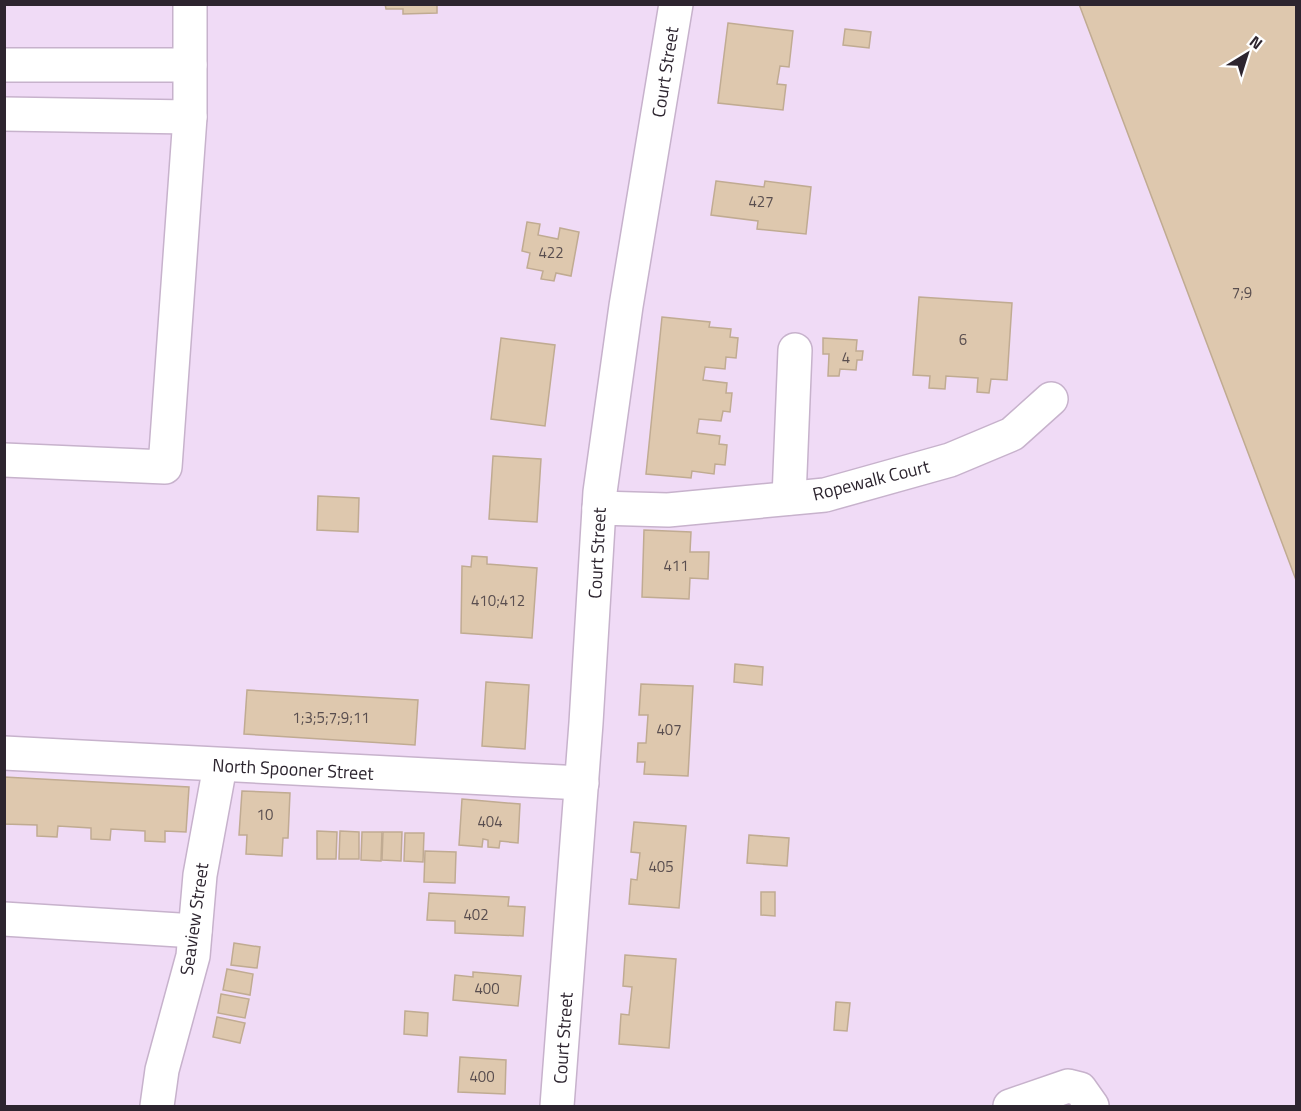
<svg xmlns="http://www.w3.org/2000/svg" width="1301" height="1111" viewBox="0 0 1301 1111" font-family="'Titillium Web',sans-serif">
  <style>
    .building { fill: #dec8ae; stroke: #c0ab92; stroke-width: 1.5 }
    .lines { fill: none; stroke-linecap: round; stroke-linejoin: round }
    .minor-casing { stroke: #c7b2cc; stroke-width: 36 }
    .major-casing { stroke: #c7b2cc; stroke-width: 36 }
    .minor { stroke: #fff; stroke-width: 33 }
    .major { stroke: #fff; stroke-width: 33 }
    .labels { text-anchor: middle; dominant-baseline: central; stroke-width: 6; stroke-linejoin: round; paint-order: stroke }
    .number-label { font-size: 15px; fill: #594e4f }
    .street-label { font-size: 18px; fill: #2d252f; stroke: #fff }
  </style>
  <rect width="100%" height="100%" fill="#f0dbf6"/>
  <!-- building -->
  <g class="building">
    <polygon points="385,4 437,4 437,13 403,14 403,9 386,9"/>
    <polygon points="1079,4 1296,4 1296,580"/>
    <polygon points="728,23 793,31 789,67 780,66 777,84 786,85 783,110 718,103"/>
    <polygon points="845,29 871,32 869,48 843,45"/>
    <polygon points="716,181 764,187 765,181 811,187 806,234 757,229 758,221 711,215"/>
    <polygon points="527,222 540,224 538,235 558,239 560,228 579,232 571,276 556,273 554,281 541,279 543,271 527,268 530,253 522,251"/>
    <polygon points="919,297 1012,303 1007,380 991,379 989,393 977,392 978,378 946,376 945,389 929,388 930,376 913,375"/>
    <polygon points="662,317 710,322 709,327 731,329 730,337 738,338 736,358 726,357 725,369 705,367 703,380 727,383 726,393 732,393 730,412 723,411 721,421 699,419 697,433 720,436 719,444 727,445 725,465 715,464 714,474 692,471 691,478 646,474"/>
    <polygon points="501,338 555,345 545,426 491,419"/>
    <polygon points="823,338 857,340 856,351 863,351 862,360 857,360 856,370 840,369 839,376 828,376 829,354 823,354"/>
    <polygon points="493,456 541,459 537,522 489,519"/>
    <polygon points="318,496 359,498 358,532 317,530"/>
    <polygon points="644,530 691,532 690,552 709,552 708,579 690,578 689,599 642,597"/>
    <polygon points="472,556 487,557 487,564 537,568 532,638 461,633 462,566 471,567"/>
    <polygon points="735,664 763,667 762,685 734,682"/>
    <polygon points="486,682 529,685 525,749 482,746"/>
    <polygon points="641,684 693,686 688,776 644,774 645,762 637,762 638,743 646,743 648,715 639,715"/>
    <polygon points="247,690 418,700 415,745 244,734"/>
    <polygon points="4,777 189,787 186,832 165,831 165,842 145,841 145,831 111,829 110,840 91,839 91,828 58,826 57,837 37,836 37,825 4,824"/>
    <polygon points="242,791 290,793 288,838 283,838 282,856 246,854 247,835 239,835"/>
    <polygon points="462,799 520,804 518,843 500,841 499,848 488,847 488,840 483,839 482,847 459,845"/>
    <polygon points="634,822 686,826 679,908 629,904 631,879 637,880 640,853 631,852"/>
    <polygon points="317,831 337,832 336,859 317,859"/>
    <polygon points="340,831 359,832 359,859 339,859"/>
    <polygon points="362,832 382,832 381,861 361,860"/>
    <polygon points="383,832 402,832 401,861 382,860"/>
    <polygon points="405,833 424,833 423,862 404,861"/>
    <polygon points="749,835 789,838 787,866 747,863"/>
    <polygon points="425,851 456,852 455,883 424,882"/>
    <polygon points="761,892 775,892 775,916 761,915"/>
    <polygon points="429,893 509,897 508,906 525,907 523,936 455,933 455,921 427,920"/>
    <polygon points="234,943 260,947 257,968 231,965"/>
    <polygon points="625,955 676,959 669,1048 619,1044 621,1014 629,1015 632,987 623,986"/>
    <polygon points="227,969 253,974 250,995 223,990"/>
    <polygon points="473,972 521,976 518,1006 453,1000 455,975 473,977"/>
    <polygon points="221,994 249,999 245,1018 218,1013"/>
    <polygon points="836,1002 850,1003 847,1031 834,1030"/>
    <polygon points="405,1011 428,1013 427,1036 404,1034"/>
    <polygon points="217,1017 245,1023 240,1043 213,1037"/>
    <polygon points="460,1057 506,1060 505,1094 458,1092"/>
  </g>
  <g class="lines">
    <!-- minor casing -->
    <g class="minor-casing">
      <g id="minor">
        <polyline points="4,65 190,65"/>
        <polyline points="4,114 190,117"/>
        <polyline points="4,460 165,467 190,117 190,4"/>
        <polyline points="789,498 795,350"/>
        <polyline points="599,508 668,510 825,495 950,460 1012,434 1051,399"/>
        <polyline points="4,753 582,783"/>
        <polyline points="4,919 195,931"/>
        <polyline points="157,1106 162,1070 193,956 200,875 220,766"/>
        <polyline points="1010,1106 1068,1086 1080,1089 1092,1106"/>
      </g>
    </g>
    <!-- major casing -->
    <g class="major-casing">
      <polyline id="major" points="557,1106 586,723 600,492 626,306 676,4"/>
    </g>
    <!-- minor -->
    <use href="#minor" class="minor"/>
    <!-- major -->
    <use href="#major" class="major"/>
  </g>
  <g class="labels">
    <!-- number labels -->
    <g class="number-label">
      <text x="761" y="201">427</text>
      <text x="551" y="252">422</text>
      <text x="1242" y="292">7;9</text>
      <text x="963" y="339">6</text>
      <text x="846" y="357">4</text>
      <text x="676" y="565">411</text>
      <text x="498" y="600">410;412</text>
      <text x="331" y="717">1;3;5;7;9;11</text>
      <text x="669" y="729">407</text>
      <text x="265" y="814">10</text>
      <text x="490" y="821">404</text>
      <text x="661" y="866">405</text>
      <text x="476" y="914">402</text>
      <text x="487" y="988">400</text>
      <text x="482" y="1076">400</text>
    </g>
    <!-- street labels -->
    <g class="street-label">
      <text transform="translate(665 72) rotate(-81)">Court Street</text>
      <text transform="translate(871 480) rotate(-14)">Ropewalk Court</text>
      <text transform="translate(597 553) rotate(-87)">Court Street</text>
      <text transform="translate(293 769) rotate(3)">North Spooner Street</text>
      <text transform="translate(194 919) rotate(-82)">Seaview Street</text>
      <text transform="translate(563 1038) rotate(-86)">Court Street</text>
    </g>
  </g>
  <!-- border -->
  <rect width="1301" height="1111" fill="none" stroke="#2d252f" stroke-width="12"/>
  <!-- north arrow -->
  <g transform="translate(1247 54) rotate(38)" stroke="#ffffff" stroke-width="4.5" paint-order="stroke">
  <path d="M0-4.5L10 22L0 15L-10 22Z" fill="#2d252f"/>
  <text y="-9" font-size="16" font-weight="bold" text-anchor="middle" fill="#2d252f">N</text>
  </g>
</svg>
